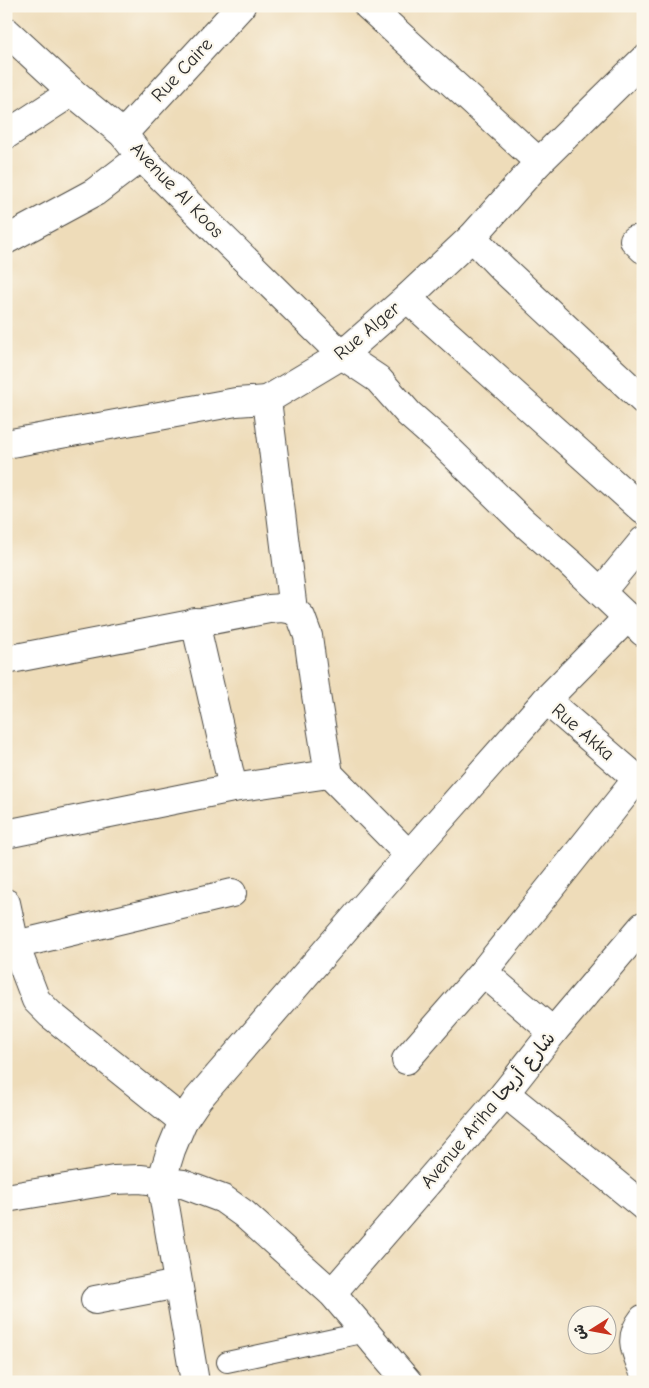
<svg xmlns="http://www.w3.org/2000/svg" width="649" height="1388" viewBox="0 0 649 1388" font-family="'Comic Neue','Playpen Sans Arabic',sans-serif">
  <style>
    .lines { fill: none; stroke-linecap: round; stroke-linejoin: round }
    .pedestrian-casing { stroke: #484640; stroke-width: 22 }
    .minor-casing { stroke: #484640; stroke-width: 30 }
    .pedestrian { stroke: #fff; stroke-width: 20 }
    .minor { stroke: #fff; stroke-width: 28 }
    .labels { text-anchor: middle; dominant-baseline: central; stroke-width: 4.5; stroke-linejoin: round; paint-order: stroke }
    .street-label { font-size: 19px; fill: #2b2b2b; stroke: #fbf7ec }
  </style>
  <rect width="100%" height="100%" fill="#fbf7ec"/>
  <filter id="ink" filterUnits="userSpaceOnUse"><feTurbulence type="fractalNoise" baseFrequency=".02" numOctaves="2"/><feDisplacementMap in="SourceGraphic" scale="10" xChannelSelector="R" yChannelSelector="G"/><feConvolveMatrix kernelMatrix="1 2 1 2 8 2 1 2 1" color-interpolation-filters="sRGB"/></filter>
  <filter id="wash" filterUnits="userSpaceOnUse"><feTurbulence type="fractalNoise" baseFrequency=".0096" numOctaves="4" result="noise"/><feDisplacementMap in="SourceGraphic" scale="20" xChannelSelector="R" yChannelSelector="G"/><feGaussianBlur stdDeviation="1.12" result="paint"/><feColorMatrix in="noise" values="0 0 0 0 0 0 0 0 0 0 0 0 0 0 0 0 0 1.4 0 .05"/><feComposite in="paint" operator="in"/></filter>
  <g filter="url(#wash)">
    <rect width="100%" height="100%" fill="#eedcb9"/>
  </g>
  <g filter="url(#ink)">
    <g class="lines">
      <!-- pedestrian casing -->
      <g class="pedestrian-casing">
        <polyline id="pedestrian" points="227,1362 366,1332"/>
      </g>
      <!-- minor casing -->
      <g class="minor-casing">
        <g id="minor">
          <polyline points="368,6 539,162"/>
          <polyline points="6,31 72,92 123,134 141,157 342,355 378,379 409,414 443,444 522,521 570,563 643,632"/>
          <polyline points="123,134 241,6"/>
          <polyline points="6,135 72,92"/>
          <polyline points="472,237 502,268 643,400"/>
          <polyline points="6,240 95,192 141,157"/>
          <polyline points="634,240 643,249"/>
          <polyline points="407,298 643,510"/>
          <polyline points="267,400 293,610"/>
          <polyline points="6,444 236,402 267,400 342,355 407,298 472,237 539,162 643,60"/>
          <polyline points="601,592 643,541"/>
          <polyline points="195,622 233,788"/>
          <polyline points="6,660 269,609 283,608 293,610 301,617 308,636 316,695 329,774 409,855"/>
          <polyline points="546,700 643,784"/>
          <polyline points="6,834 233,788 329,774"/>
          <polyline points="6,903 15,945 36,1000 50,1014 183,1121 171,1150 161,1182 195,1382"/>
          <polyline points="15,945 232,893"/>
          <polyline points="483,972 553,1032"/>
          <polyline points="406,1060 483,972 637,779"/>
          <polyline points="505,1093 643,1206"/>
          <polyline points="183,1121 198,1099 409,855 546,700 628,617"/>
          <polyline points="6,1198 114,1180 140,1179 183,1184 223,1199 244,1214 332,1293 408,1382"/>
          <polyline points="332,1293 505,1093 553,1032 643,926"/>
          <polyline points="95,1300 178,1284"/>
          <path d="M643 1319C628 1338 635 1350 643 1370"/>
        </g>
      </g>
      <!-- pedestrian -->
      <use href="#pedestrian" class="pedestrian"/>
      <!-- minor -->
      <use href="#minor" class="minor"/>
    </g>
  </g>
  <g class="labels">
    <!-- street labels -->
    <g class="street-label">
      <text transform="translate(182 70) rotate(-47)">Rue Caire</text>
      <text transform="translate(177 190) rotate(46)">Avenue Al Koos</text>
      <text transform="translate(367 331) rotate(-40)">Rue Alger</text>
      <text transform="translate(583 732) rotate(41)">Rue Akka</text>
      <text transform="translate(488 1110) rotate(-50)">Avenue Ariha شارع أريحا</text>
    </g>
  </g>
  <!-- margin -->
  <rect width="649" height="1388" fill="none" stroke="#fbf7ec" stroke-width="25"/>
  <!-- north arrow -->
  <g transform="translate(592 1330) rotate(259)"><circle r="24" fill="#fbf7ec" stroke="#a8a59f"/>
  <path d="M0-4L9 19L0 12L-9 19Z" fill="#c8321e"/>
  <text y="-8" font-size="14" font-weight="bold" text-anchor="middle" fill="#2b2b2b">ش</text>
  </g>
</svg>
